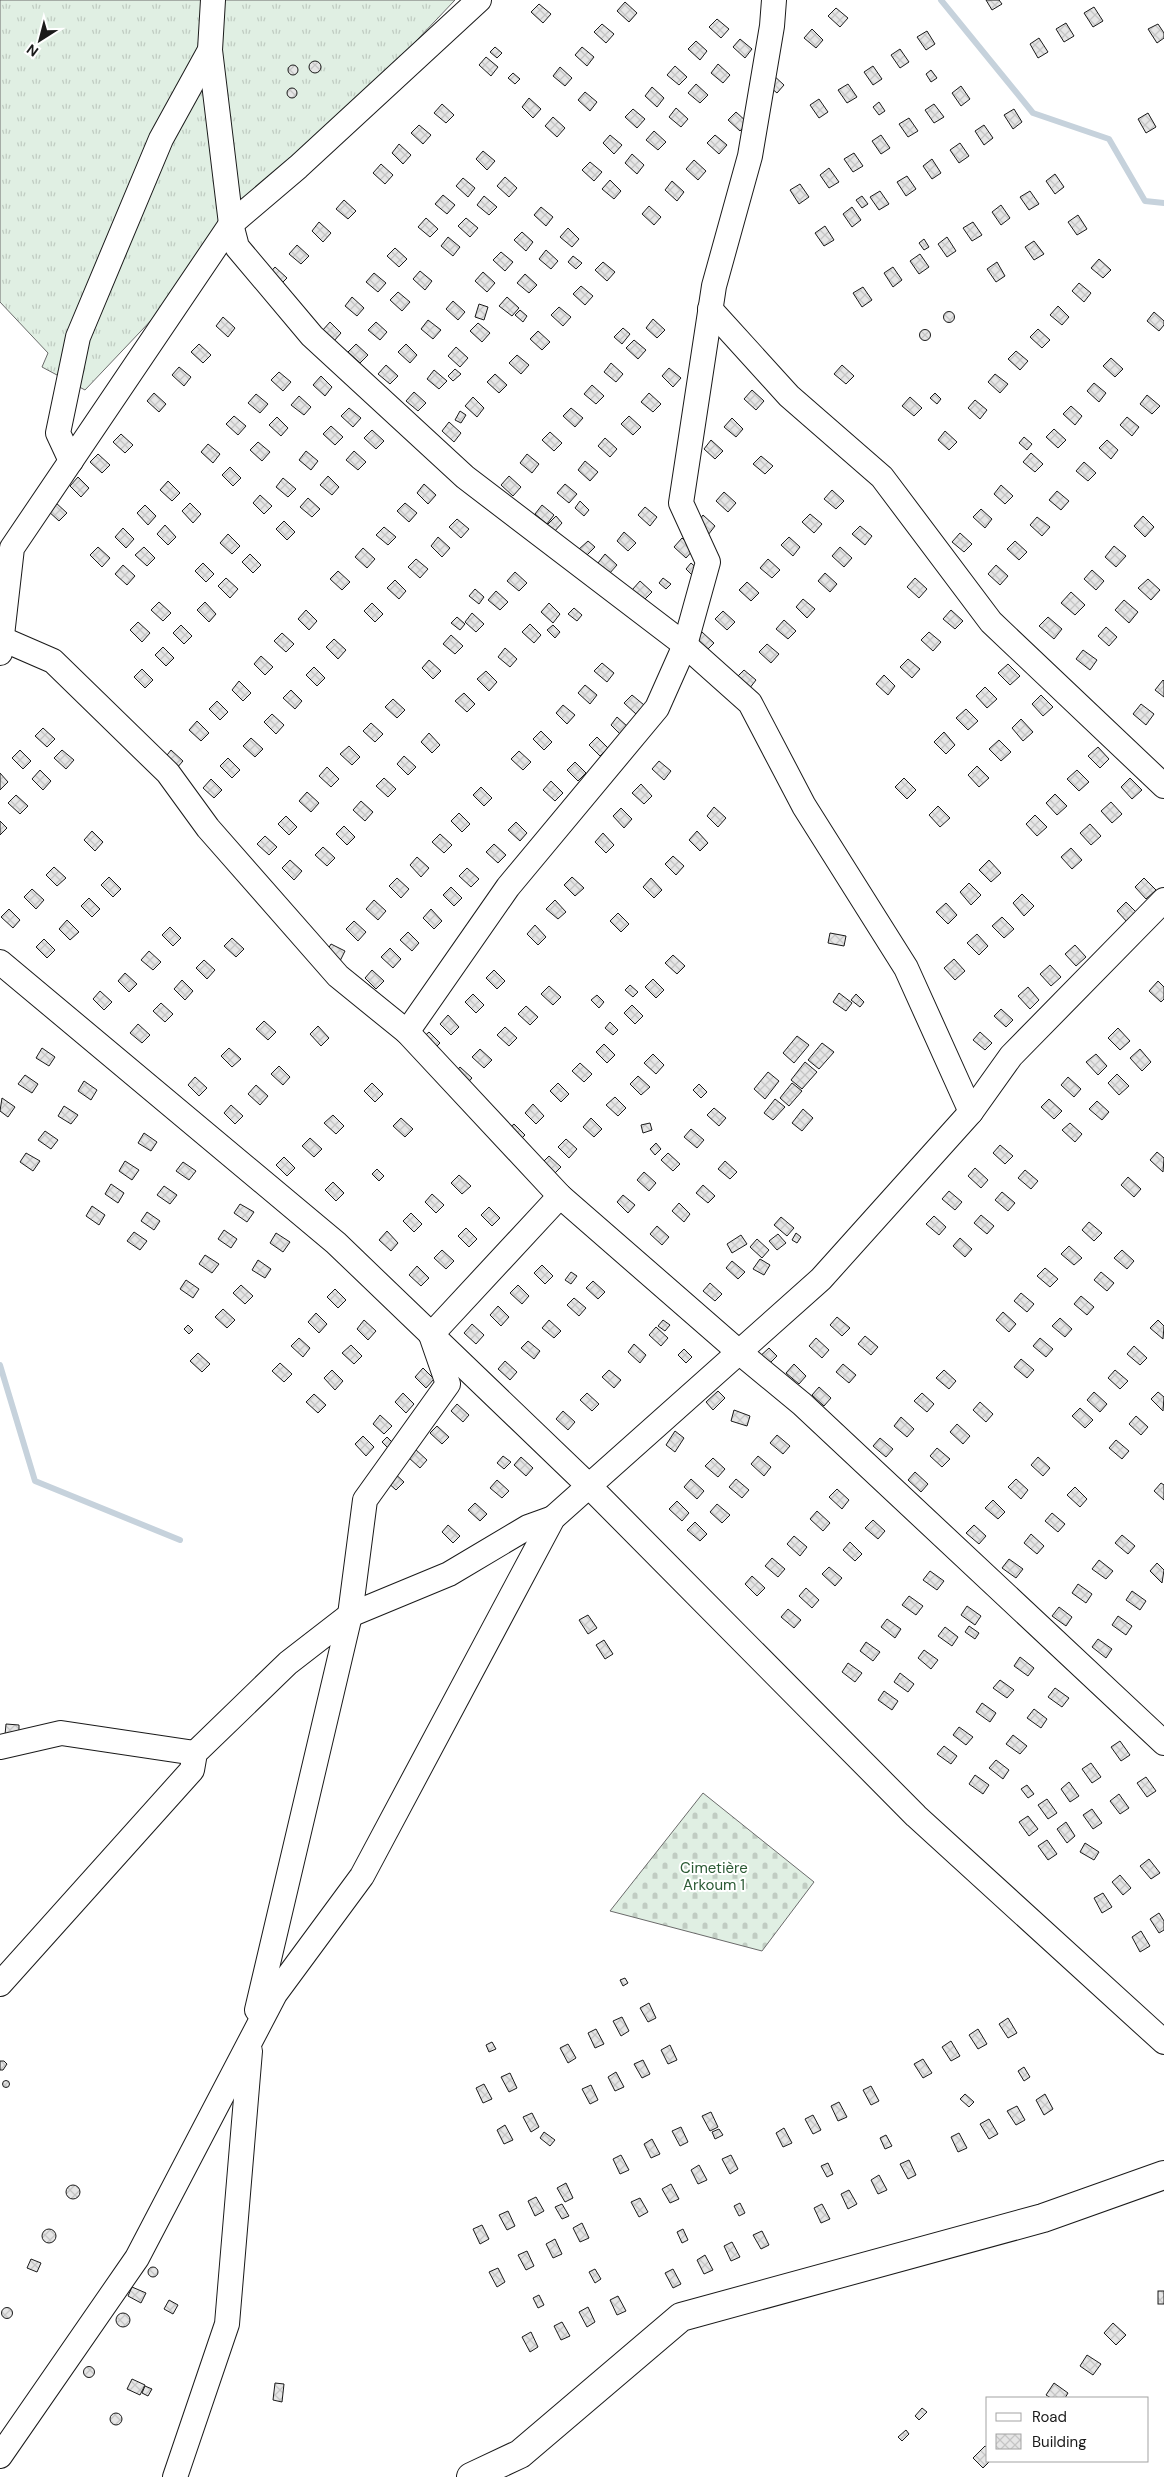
<svg xmlns="http://www.w3.org/2000/svg" width="1164" height="2477" viewBox="0 0 1164 2477" font-family="'DM Sans',sans-serif">
  <style>
    .grass { fill: url(#grass-tufts); stroke: #6a6a6a }
    .cemetery { fill: url(#cemetery-stones); stroke: #6a6a6a }
    .lines { fill: none; stroke-linecap: round; stroke-linejoin: round }
    .stream { stroke: #c6d2dc; stroke-width: 6 }
    .building { fill: url(#building-cross-hatch); stroke: #1a1a1a }
    .minor-casing { stroke: #1a1a1a; stroke-width: 26 }
    .major-casing { stroke: #1a1a1a; stroke-width: 30 }
    .minor { stroke: #fff; stroke-width: 24 }
    .major { stroke: #fff; stroke-width: 28 }
    .labels { text-anchor: middle; dominant-baseline: central; stroke-width: 4; stroke-linejoin: round; paint-order: stroke }
    .park-label { font-size: 15px; fill: #2b5a34; stroke: #fff }
  </style>
  <defs>
    <pattern id="grass-tufts" width="24" height="20" patternUnits="userSpaceOnUse" patternTransform="scale(1.25)"><rect width="24" height="20" fill="#e0efe3"/><path d="M3 7l-1-3M5 7V3M7 7l1-3M15 17l-1-3M17 17v-4M19 17l1-3" fill="none" stroke="#c0ccc2"/></pattern>
    <pattern id="cemetery-stones" width="16" height="16" patternUnits="userSpaceOnUse" patternTransform="scale(1.25)"><rect width="16" height="16" fill="#e0efe3"/><path d="M2 7V4a2 2 0 0 1 4 0v3zM10 15v-3a2 2 0 0 1 4 0v3z" fill="#c0ccc2"/></pattern>
    <pattern id="building-cross-hatch" width="8" height="8" patternUnits="userSpaceOnUse" patternTransform="scale(1.25)"><rect width="8" height="8" fill="#e6e6e6"/><path d="M0 0l8 8M0 8l8-8" fill="none" stroke="#c5c5c5"/></pattern>
  </defs>
  <rect width="100%" height="100%" fill="#fff"/>
  <!-- grass -->
  <polygon class="grass" points="0,0 455,0 85,390 42,367 48,353 0,302"/>
  <!-- cemetery -->
  <polygon class="cemetery" points="703,1793 814,1882 762,1951 610,1911"/>
  <g class="lines">
    <!-- stream -->
    <g class="stream">
      <polyline points="941,0 1033,113 1109,139 1145,201 1164,203"/>
      <polyline points="0,1365 35,1481 180,1540"/>
    </g>
  </g>
  <!-- building -->
  <g class="building">
    <polygon points="986,0 999,0 1002,4 992,10"/>
    <polygon points="625,2 637,13 629,22 617,11"/>
    <polygon points="539,4 551,14 543,23 531,12"/>
    <polygon points="1094,7 1103,21 1093,27 1084,13"/>
    <polygon points="836,8 848,18 840,27 828,16"/>
    <polygon points="717,19 729,29 721,38 709,27"/>
    <polygon points="1066,23 1074,36 1064,42 1056,29"/>
    <polygon points="602,24 614,34 606,43 594,32"/>
    <polygon points="1158,24 1164,33 1164,38 1157,43 1148,29"/>
    <polygon points="812,29 823,40 816,48 804,38"/>
    <polygon points="927,31 935,44 926,50 917,37"/>
    <polygon points="1039,38 1048,52 1038,58 1030,44"/>
    <polygon points="740,39 752,49 745,58 733,47"/>
    <polygon points="696,41 707,51 700,60 688,49"/>
    <polygon points="495,47 502,53 497,58 490,52"/>
    <polygon points="582,47 594,57 587,66 575,55"/>
    <polygon points="900,49 909,62 900,68 891,55"/>
    <polygon points="486,57 498,67 491,76 479,65"/>
    <circle cx="315" cy="67" r="6"/>
    <polygon points="718,64 730,75 723,83 711,73"/>
    <circle cx="293" cy="70" r="5"/>
    <polygon points="675,66 687,77 679,85 667,75"/>
    <polygon points="873,66 882,79 873,85 864,72"/>
    <polygon points="560,67 572,78 565,86 553,76"/>
    <polygon points="931,70 937,78 931,82 926,74"/>
    <polygon points="513,73 520,79 515,84 508,78"/>
    <polygon points="772,74 784,85 777,93 765,83"/>
    <polygon points="696,84 708,95 700,103 688,93"/>
    <polygon points="848,84 857,97 847,103 838,90"/>
    <polygon points="961,86 970,99 961,106 952,93"/>
    <polygon points="652,87 664,98 657,107 645,96"/>
    <circle cx="292" cy="93" r="5"/>
    <polygon points="585,92 597,102 590,111 578,100"/>
    <polygon points="529,98 541,109 533,118 522,107"/>
    <polygon points="819,99 828,112 819,118 810,105"/>
    <polygon points="879,102 885,111 879,115 873,107"/>
    <polygon points="442,104 454,115 446,123 434,113"/>
    <polygon points="934,104 944,117 934,123 925,110"/>
    <polygon points="676,108 688,119 681,127 669,117"/>
    <polygon points="633,109 645,119 637,128 625,117"/>
    <polygon points="1014,109 1022,122 1013,129 1004,115"/>
    <polygon points="736,112 748,123 740,131 728,120"/>
    <polygon points="1148,113 1156,127 1146,133 1138,119"/>
    <polygon points="553,117 565,128 557,137 545,126"/>
    <polygon points="909,118 918,131 908,137 899,124"/>
    <polygon points="419,125 431,135 423,144 411,133"/>
    <polygon points="984,125 993,138 984,145 975,131"/>
    <polygon points="654,131 666,142 658,150 646,140"/>
    <polygon points="610,135 622,145 614,154 603,143"/>
    <polygon points="715,135 727,145 719,154 707,143"/>
    <polygon points="881,135 890,148 881,154 872,141"/>
    <polygon points="960,143 969,156 959,163 950,150"/>
    <polygon points="399,144 411,155 403,164 392,153"/>
    <polygon points="483,151 495,161 487,170 476,159"/>
    <polygon points="854,153 863,166 853,172 844,159"/>
    <polygon points="632,154 644,165 637,174 625,163"/>
    <polygon points="932,159 941,173 932,179 923,166"/>
    <polygon points="694,160 706,171 698,180 686,169"/>
    <polygon points="590,162 602,172 594,181 582,170"/>
    <polygon points="381,164 393,175 385,184 373,173"/>
    <polygon points="829,168 839,182 829,188 820,175"/>
    <polygon points="1055,174 1064,187 1055,194 1046,181"/>
    <polygon points="907,176 916,189 906,196 897,182"/>
    <polygon points="505,177 517,188 509,197 497,186"/>
    <polygon points="463,178 475,188 468,197 456,186"/>
    <polygon points="610,180 621,191 614,199 602,189"/>
    <polygon points="672,181 684,192 677,201 665,190"/>
    <polygon points="800,184 809,197 799,204 790,190"/>
    <polygon points="880,191 889,204 879,210 870,197"/>
    <polygon points="1030,191 1039,204 1029,210 1020,197"/>
    <polygon points="443,195 455,205 447,214 435,204"/>
    <polygon points="484,196 497,207 489,215 477,205"/>
    <polygon points="862,196 868,204 862,208 856,200"/>
    <polygon points="344,200 356,211 348,219 336,209"/>
    <polygon points="1001,205 1010,218 1001,225 992,212"/>
    <polygon points="649,206 661,217 654,225 642,214"/>
    <polygon points="541,207 553,217 546,226 534,215"/>
    <polygon points="852,207 861,220 852,227 843,214"/>
    <polygon points="1078,215 1087,229 1077,235 1068,222"/>
    <polygon points="426,218 438,229 430,237 418,227"/>
    <polygon points="466,218 478,228 470,237 458,226"/>
    <polygon points="319,222 331,233 323,242 312,231"/>
    <polygon points="973,222 982,235 972,241 963,228"/>
    <polygon points="825,226 834,240 824,246 815,233"/>
    <polygon points="568,228 579,239 572,247 560,237"/>
    <polygon points="522,232 533,242 526,251 514,240"/>
    <polygon points="448,237 460,247 453,256 441,246"/>
    <polygon points="947,237 956,251 947,257 938,244"/>
    <polygon points="924,239 929,247 924,250 919,243"/>
    <polygon points="1034,241 1044,254 1034,260 1025,247"/>
    <polygon points="297,245 309,256 301,264 289,254"/>
    <polygon points="395,248 407,259 399,267 387,256"/>
    <polygon points="546,250 558,261 551,269 539,259"/>
    <polygon points="501,252 513,262 505,271 493,260"/>
    <polygon points="920,254 929,267 919,274 910,261"/>
    <polygon points="573,256 582,263 576,269 568,262"/>
    <polygon points="1099,259 1111,270 1103,278 1091,268"/>
    <polygon points="603,262 615,272 607,281 595,270"/>
    <polygon points="997,262 1005,276 996,282 987,269"/>
    <polygon points="275,267 287,278 279,286 267,276"/>
    <polygon points="893,267 902,280 893,287 884,273"/>
    <polygon points="420,271 432,281 425,290 413,279"/>
    <polygon points="483,272 495,283 487,292 475,281"/>
    <polygon points="374,273 386,283 378,292 366,282"/>
    <polygon points="525,274 537,285 529,293 517,283"/>
    <polygon points="1079,283 1091,293 1084,302 1072,291"/>
    <polygon points="581,286 593,296 585,305 573,294"/>
    <polygon points="863,287 872,300 862,307 853,293"/>
    <polygon points="398,292 410,302 402,311 390,300"/>
    <polygon points="352,297 364,308 357,316 345,306"/>
    <polygon points="507,297 519,308 512,316 499,306"/>
    <polygon points="453,301 465,312 458,320 446,309"/>
    <polygon points="479,304 488,307 484,320 475,317"/>
    <polygon points="1058,306 1069,317 1062,325 1050,315"/>
    <polygon points="559,307 571,317 563,326 551,315"/>
    <polygon points="520,310 527,316 523,322 515,315"/>
    <circle cx="949" cy="317" r="5.5"/>
    <polygon points="1154,312 1164,321 1164,325 1159,331 1147,321"/>
    <polygon points="223,317 235,328 228,337 216,326"/>
    <polygon points="653,319 665,330 657,338 646,328"/>
    <polygon points="428,320 441,330 433,339 421,329"/>
    <polygon points="330,322 341,333 334,341 322,331"/>
    <polygon points="376,322 387,332 380,340 368,330"/>
    <polygon points="478,323 490,333 482,342 470,331"/>
    <polygon points="623,328 630,334 622,344 614,337"/>
    <polygon points="1038,329 1050,340 1042,348 1030,337"/>
    <circle cx="925" cy="335" r="5.5"/>
    <polygon points="538,331 550,342 542,350 530,339"/>
    <polygon points="634,340 646,350 638,359 626,348"/>
    <polygon points="199,344 211,355 203,363 191,352"/>
    <polygon points="356,344 368,355 360,363 348,352"/>
    <polygon points="406,344 417,355 410,363 398,352"/>
    <polygon points="456,347 468,358 460,367 448,356"/>
    <polygon points="1016,351 1028,361 1020,370 1008,359"/>
    <polygon points="517,355 529,365 521,374 509,363"/>
    <polygon points="1111,358 1123,369 1115,377 1103,366"/>
    <polygon points="611,363 623,374 616,382 604,372"/>
    <polygon points="386,365 398,376 390,384 378,374"/>
    <polygon points="842,365 854,376 846,384 834,374"/>
    <polygon points="179,367 191,377 184,386 172,375"/>
    <polygon points="669,368 681,378 673,387 662,376"/>
    <polygon points="455,369 461,374 453,381 448,376"/>
    <polygon points="434,370 447,381 439,389 427,379"/>
    <polygon points="279,372 291,382 283,391 271,380"/>
    <polygon points="495,374 507,385 499,393 487,382"/>
    <polygon points="995,374 1008,384 1000,393 988,382"/>
    <polygon points="321,376 332,387 325,396 313,385"/>
    <polygon points="1094,383 1106,393 1099,402 1087,391"/>
    <polygon points="592,385 604,396 596,404 584,394"/>
    <polygon points="752,390 764,401 756,410 744,399"/>
    <polygon points="414,392 426,403 418,411 406,401"/>
    <polygon points="154,393 166,404 159,412 147,401"/>
    <polygon points="649,393 661,404 653,412 641,402"/>
    <polygon points="935,393 941,399 937,404 930,398"/>
    <polygon points="256,394 268,404 260,413 248,403"/>
    <polygon points="1147,395 1160,406 1152,414 1140,404"/>
    <polygon points="299,396 311,407 304,415 291,405"/>
    <polygon points="473,397 484,408 477,417 465,406"/>
    <polygon points="910,397 922,408 914,416 902,406"/>
    <polygon points="975,400 987,410 980,419 968,408"/>
    <polygon points="1071,406 1082,416 1075,425 1063,414"/>
    <polygon points="349,408 361,418 353,427 341,416"/>
    <polygon points="571,408 583,418 575,427 563,416"/>
    <polygon points="460,411 466,415 461,423 455,420"/>
    <polygon points="234,416 246,426 238,435 226,424"/>
    <polygon points="629,416 641,427 633,435 621,424"/>
    <polygon points="277,417 288,428 281,436 269,425"/>
    <polygon points="1127,417 1139,427 1132,436 1120,425"/>
    <polygon points="732,418 743,429 736,437 724,427"/>
    <polygon points="449,422 461,433 454,442 442,431"/>
    <polygon points="331,426 343,437 335,445 323,434"/>
    <polygon points="1054,429 1066,440 1058,448 1046,437"/>
    <polygon points="372,430 384,441 376,449 364,438"/>
    <polygon points="945,431 957,442 949,450 938,440"/>
    <polygon points="550,432 562,443 554,451 542,440"/>
    <polygon points="121,434 133,445 125,453 113,442"/>
    <polygon points="1024,437 1032,444 1027,450 1019,443"/>
    <polygon points="605,438 617,449 610,457 598,446"/>
    <polygon points="711,440 723,451 715,459 704,449"/>
    <polygon points="1107,440 1118,450 1111,459 1099,448"/>
    <polygon points="258,442 270,452 262,461 250,450"/>
    <polygon points="208,444 220,454 213,463 201,452"/>
    <polygon points="306,451 318,461 311,470 299,460"/>
    <polygon points="354,451 366,462 358,470 346,460"/>
    <polygon points="1031,453 1043,464 1035,472 1023,462"/>
    <polygon points="98,454 110,465 102,473 90,462"/>
    <polygon points="527,454 539,464 532,473 520,463"/>
    <polygon points="761,456 773,466 765,474 753,464"/>
    <polygon points="585,461 598,472 590,481 578,470"/>
    <polygon points="1084,462 1096,473 1088,481 1076,471"/>
    <polygon points="230,467 241,478 233,486 222,475"/>
    <polygon points="328,476 339,487 332,495 320,485"/>
    <polygon points="509,476 521,487 513,496 501,485"/>
    <polygon points="78,477 89,488 81,497 70,486"/>
    <polygon points="283,478 296,489 288,497 276,487"/>
    <polygon points="168,481 180,493 172,501 160,490"/>
    <polygon points="424,484 436,495 428,504 417,493"/>
    <polygon points="565,484 577,494 569,503 557,493"/>
    <polygon points="1001,485 1013,496 1005,504 994,494"/>
    <polygon points="832,490 844,501 836,509 824,499"/>
    <polygon points="1057,491 1069,501 1061,510 1049,500"/>
    <polygon points="724,492 736,503 728,512 716,501"/>
    <polygon points="260,495 272,506 264,514 253,503"/>
    <polygon points="308,498 320,509 312,517 300,507"/>
    <polygon points="580,501 589,510 584,516 575,508"/>
    <polygon points="55,502 67,513 59,521 47,510"/>
    <polygon points="190,503 201,514 193,523 182,511"/>
    <polygon points="405,503 417,513 409,522 397,511"/>
    <polygon points="145,505 156,516 148,525 137,513"/>
    <polygon points="542,505 554,515 547,524 535,514"/>
    <polygon points="645,507 657,517 650,526 638,515"/>
    <polygon points="981,509 992,519 985,528 973,517"/>
    <polygon points="810,514 822,524 814,533 802,522"/>
    <polygon points="703,515 715,526 708,535 696,524"/>
    <polygon points="556,516 562,523 554,532 547,525"/>
    <polygon points="1143,516 1154,527 1145,537 1134,526"/>
    <polygon points="1037,517 1050,527 1042,536 1030,525"/>
    <polygon points="457,519 469,529 461,538 449,527"/>
    <polygon points="284,521 295,532 287,540 276,529"/>
    <polygon points="165,525 176,537 168,545 157,534"/>
    <polygon points="860,526 872,536 865,545 852,534"/>
    <polygon points="384,527 396,537 388,545 376,535"/>
    <polygon points="123,528 134,539 126,548 115,537"/>
    <polygon points="624,532 636,543 628,551 617,541"/>
    <polygon points="960,533 972,544 964,552 952,542"/>
    <polygon points="228,534 240,546 232,554 220,543"/>
    <polygon points="438,537 450,548 442,557 431,546"/>
    <polygon points="789,537 800,547 793,556 781,545"/>
    <polygon points="682,538 694,549 686,558 674,547"/>
    <polygon points="588,541 595,547 585,557 578,550"/>
    <polygon points="1015,541 1027,552 1019,560 1007,549"/>
    <polygon points="1114,546 1126,556 1116,567 1105,557"/>
    <polygon points="98,547 110,558 102,567 90,555"/>
    <polygon points="144,547 155,558 147,566 135,555"/>
    <polygon points="840,547 852,558 844,567 832,556"/>
    <polygon points="363,548 375,559 367,568 355,557"/>
    <polygon points="250,554 261,565 253,573 242,562"/>
    <polygon points="605,554 617,565 609,574 598,563"/>
    <polygon points="416,559 428,569 420,578 408,567"/>
    <polygon points="768,559 780,570 772,578 760,568"/>
    <polygon points="203,563 214,574 206,582 195,571"/>
    <polygon points="691,563 700,571 694,577 686,569"/>
    <polygon points="123,565 135,576 127,585 115,574"/>
    <polygon points="996,565 1008,576 1000,585 988,574"/>
    <polygon points="1092,570 1104,581 1096,590 1084,579"/>
    <polygon points="338,571 350,582 342,590 330,579"/>
    <polygon points="515,572 527,583 519,591 507,581"/>
    <polygon points="825,573 837,584 830,592 818,581"/>
    <polygon points="226,578 238,589 230,598 218,586"/>
    <polygon points="663,578 671,584 666,589 659,583"/>
    <polygon points="915,578 927,589 919,598 907,587"/>
    <polygon points="1148,579 1160,590 1151,600 1138,588"/>
    <polygon points="395,580 406,591 399,599 387,588"/>
    <polygon points="640,581 652,592 644,600 632,590"/>
    <polygon points="747,582 759,593 751,601 739,590"/>
    <polygon points="475,589 484,597 479,604 469,596"/>
    <polygon points="496,591 508,602 500,610 488,600"/>
    <polygon points="1071,592 1085,605 1075,615 1061,603"/>
    <polygon points="803,599 815,609 807,618 796,607"/>
    <polygon points="1124,600 1138,612 1129,623 1115,610"/>
    <polygon points="159,602 171,613 163,621 151,610"/>
    <polygon points="205,602 216,614 209,622 197,610"/>
    <polygon points="372,603 383,614 375,622 364,611"/>
    <polygon points="549,603 560,614 553,623 541,612"/>
    <polygon points="574,608 582,615 577,621 568,614"/>
    <polygon points="306,610 317,621 309,630 298,619"/>
    <polygon points="951,610 963,621 955,629 943,619"/>
    <polygon points="723,611 735,622 727,630 715,619"/>
    <polygon points="472,613 484,624 476,632 465,622"/>
    <polygon points="457,617 465,624 460,630 451,623"/>
    <polygon points="1048,617 1062,629 1054,639 1039,626"/>
    <polygon points="784,620 796,631 788,639 776,629"/>
    <polygon points="138,622 150,633 142,642 130,630"/>
    <polygon points="530,624 541,635 534,643 522,632"/>
    <polygon points="181,625 192,636 184,644 173,633"/>
    <polygon points="553,625 560,632 555,638 547,630"/>
    <polygon points="1106,627 1117,637 1109,646 1098,636"/>
    <polygon points="702,632 714,643 706,651 694,641"/>
    <polygon points="929,632 941,642 933,651 921,640"/>
    <polygon points="282,633 294,644 286,652 274,641"/>
    <polygon points="451,635 463,646 455,654 443,644"/>
    <polygon points="334,639 346,650 338,659 326,647"/>
    <polygon points="767,644 779,654 771,663 759,652"/>
    <polygon points="163,647 174,658 166,666 155,655"/>
    <polygon points="505,648 517,659 510,667 498,657"/>
    <polygon points="1083,650 1097,660 1090,670 1076,659"/>
    <polygon points="261,656 273,667 265,675 254,664"/>
    <polygon points="908,659 920,669 912,678 900,667"/>
    <polygon points="429,660 441,671 433,679 422,668"/>
    <polygon points="602,663 614,673 607,682 594,671"/>
    <polygon points="1008,664 1020,676 1010,685 998,673"/>
    <polygon points="314,667 325,678 317,686 306,675"/>
    <polygon points="142,669 153,680 145,688 134,677"/>
    <polygon points="744,670 756,680 749,689 736,678"/>
    <polygon points="486,671 497,682 489,691 477,679"/>
    <polygon points="884,675 895,686 888,695 876,684"/>
    <polygon points="1163,680 1164,681 1164,697 1155,690"/>
    <polygon points="239,681 251,693 243,701 232,690"/>
    <polygon points="585,685 597,695 590,704 578,693"/>
    <polygon points="985,687 997,699 987,708 976,696"/>
    <polygon points="291,690 302,701 295,709 283,698"/>
    <polygon points="464,693 475,704 467,712 455,701"/>
    <polygon points="632,695 644,705 636,714 624,703"/>
    <polygon points="1041,695 1053,707 1043,716 1032,704"/>
    <polygon points="393,699 405,710 397,718 385,707"/>
    <polygon points="217,701 228,712 220,720 209,709"/>
    <polygon points="1141,704 1154,714 1146,725 1133,714"/>
    <polygon points="563,705 575,715 567,724 556,713"/>
    <polygon points="966,709 978,721 968,730 956,718"/>
    <polygon points="272,714 284,725 276,734 264,722"/>
    <polygon points="617,717 628,727 621,735 611,725"/>
    <polygon points="1021,719 1033,732 1023,741 1012,728"/>
    <polygon points="197,721 209,733 201,741 189,730"/>
    <polygon points="371,723 383,734 375,742 363,731"/>
    <polygon points="43,728 55,739 47,747 35,736"/>
    <polygon points="541,731 552,742 544,750 533,739"/>
    <polygon points="944,732 955,745 946,754 934,742"/>
    <polygon points="429,733 440,745 432,753 421,742"/>
    <polygon points="597,737 608,748 600,756 589,745"/>
    <polygon points="251,738 263,749 255,757 243,746"/>
    <polygon points="999,740 1011,752 1001,761 989,749"/>
    <polygon points="349,746 360,757 352,765 340,754"/>
    <polygon points="1098,747 1109,759 1100,768 1088,756"/>
    <polygon points="20,750 31,761 23,769 12,758"/>
    <polygon points="62,750 74,760 66,769 54,758"/>
    <polygon points="171,750 183,761 175,770 164,759"/>
    <polygon points="519,751 531,762 523,770 511,759"/>
    <polygon points="404,756 416,767 408,775 397,764"/>
    <polygon points="228,758 240,770 232,778 220,766"/>
    <polygon points="659,761 671,771 664,780 652,769"/>
    <polygon points="575,762 586,773 578,781 567,770"/>
    <polygon points="977,766 989,778 979,787 968,775"/>
    <polygon points="327,767 339,779 331,787 319,776"/>
    <polygon points="40,770 51,781 43,790 32,779"/>
    <polygon points="1077,770 1089,782 1079,791 1067,779"/>
    <polygon points="0,773 8,782 0,790"/>
    <polygon points="384,778 396,789 388,797 376,786"/>
    <polygon points="904,778 916,790 907,799 895,787"/>
    <polygon points="1130,778 1142,790 1132,799 1121,787"/>
    <polygon points="211,779 222,790 214,798 203,788"/>
    <polygon points="551,781 563,793 555,801 543,790"/>
    <polygon points="641,784 652,796 644,804 632,793"/>
    <polygon points="481,787 492,798 484,806 473,795"/>
    <polygon points="307,792 319,803 311,812 299,801"/>
    <polygon points="1055,794 1067,806 1057,815 1046,803"/>
    <polygon points="16,795 28,806 20,814 8,803"/>
    <polygon points="361,801 373,812 365,821 353,810"/>
    <polygon points="1111,802 1122,814 1112,823 1101,811"/>
    <polygon points="938,806 950,818 940,827 929,815"/>
    <polygon points="714,807 726,818 718,827 707,816"/>
    <polygon points="621,808 632,819 624,828 613,816"/>
    <polygon points="459,813 470,824 462,832 451,821"/>
    <polygon points="1035,815 1047,827 1037,836 1026,824"/>
    <polygon points="286,816 297,827 289,835 278,824"/>
    <polygon points="0,821 7,828 0,835"/>
    <polygon points="516,822 527,833 520,841 508,830"/>
    <polygon points="1090,824 1101,836 1091,845 1080,833"/>
    <polygon points="344,826 355,837 347,845 336,834"/>
    <polygon points="92,831 103,842 95,851 84,840"/>
    <polygon points="697,831 708,843 700,851 689,840"/>
    <polygon points="603,833 614,845 606,853 595,842"/>
    <polygon points="440,834 452,845 444,853 432,842"/>
    <polygon points="265,836 277,847 269,855 257,844"/>
    <polygon points="494,844 506,855 498,863 486,852"/>
    <polygon points="323,847 335,858 327,866 315,855"/>
    <polygon points="1071,848 1082,860 1072,869 1061,857"/>
    <polygon points="673,856 684,866 676,875 665,864"/>
    <polygon points="417,857 429,868 421,877 410,865"/>
    <polygon points="290,860 302,871 294,880 282,868"/>
    <polygon points="989,860 1001,873 991,882 979,870"/>
    <polygon points="54,867 66,878 57,886 46,875"/>
    <polygon points="467,868 479,879 471,887 459,876"/>
    <polygon points="109,877 121,889 113,897 101,885"/>
    <polygon points="572,877 584,888 575,896 564,885"/>
    <polygon points="397,878 409,889 401,898 389,886"/>
    <polygon points="651,878 662,890 654,898 643,887"/>
    <polygon points="1144,878 1156,890 1146,899 1135,887"/>
    <polygon points="969,883 981,895 971,905 960,892"/>
    <polygon points="451,887 462,898 454,906 443,895"/>
    <polygon points="32,889 44,900 36,909 24,897"/>
    <polygon points="1022,894 1034,906 1024,916 1013,903"/>
    <polygon points="89,898 100,909 92,917 81,906"/>
    <polygon points="374,900 386,911 378,920 366,909"/>
    <polygon points="555,900 566,912 558,919 546,909"/>
    <polygon points="1126,902 1138,914 1128,923 1117,911"/>
    <polygon points="946,903 957,915 948,924 936,912"/>
    <polygon points="9,909 20,920 13,928 1,917"/>
    <polygon points="431,909 442,921 434,929 423,918"/>
    <polygon points="618,913 629,924 621,932 610,921"/>
    <polygon points="1002,917 1014,929 1004,938 992,926"/>
    <polygon points="67,920 79,932 70,940 59,929"/>
    <polygon points="354,921 366,932 358,941 346,929"/>
    <polygon points="535,925 546,937 538,945 527,934"/>
    <polygon points="170,927 181,938 173,946 162,935"/>
    <polygon points="408,932 419,943 412,951 400,940"/>
    <polygon points="830,933 846,936 844,946 828,943"/>
    <polygon points="977,934 988,946 979,955 967,943"/>
    <polygon points="232,938 244,949 236,957 224,946"/>
    <polygon points="44,939 55,950 47,958 36,947"/>
    <polygon points="331,944 345,951 340,961 325,954"/>
    <polygon points="1075,945 1086,957 1076,966 1065,954"/>
    <polygon points="390,948 401,959 393,968 381,957"/>
    <polygon points="149,951 161,962 153,970 141,960"/>
    <polygon points="673,955 685,966 677,974 665,963"/>
    <polygon points="954,959 965,971 955,980 944,968"/>
    <polygon points="204,960 215,970 207,979 196,968"/>
    <polygon points="1050,965 1061,977 1051,986 1040,974"/>
    <polygon points="372,970 384,981 376,989 365,978"/>
    <polygon points="494,970 505,981 497,989 486,978"/>
    <polygon points="125,973 137,984 129,992 118,981"/>
    <polygon points="653,979 664,990 656,998 645,987"/>
    <polygon points="182,980 193,991 185,1000 174,989"/>
    <polygon points="1158,981 1164,987 1164,999 1161,1002 1149,991"/>
    <polygon points="630,985 638,992 633,997 625,990"/>
    <polygon points="549,986 561,997 553,1005 541,994"/>
    <polygon points="1028,987 1039,1000 1030,1009 1018,996"/>
    <polygon points="100,991 112,1002 104,1010 93,999"/>
    <polygon points="839,993 852,1003 846,1011 833,1002"/>
    <polygon points="473,994 484,1005 476,1013 465,1002"/>
    <polygon points="856,994 864,1002 860,1007 851,1000"/>
    <polygon points="597,995 604,1002 599,1008 591,1000"/>
    <polygon points="161,1003 173,1014 165,1022 153,1011"/>
    <polygon points="632,1005 643,1016 635,1024 624,1013"/>
    <polygon points="526,1006 538,1017 530,1025 518,1014"/>
    <polygon points="1001,1009 1013,1020 1006,1027 994,1016"/>
    <polygon points="448,1015 459,1027 451,1035 440,1024"/>
    <polygon points="264,1021 276,1032 268,1040 256,1029"/>
    <polygon points="610,1022 618,1030 613,1035 605,1028"/>
    <polygon points="138,1024 150,1035 142,1043 130,1033"/>
    <polygon points="318,1026 329,1038 321,1046 310,1034"/>
    <polygon points="505,1027 517,1038 509,1046 497,1035"/>
    <polygon points="1118,1028 1130,1041 1120,1050 1108,1038"/>
    <polygon points="429,1032 440,1043 432,1051 420,1040"/>
    <polygon points="980,1032 992,1043 985,1050 973,1040"/>
    <polygon points="797,1036 809,1045 794,1063 783,1053"/>
    <polygon points="822,1043 834,1052 819,1069 808,1060"/>
    <polygon points="604,1044 615,1055 607,1063 596,1052"/>
    <polygon points="42,1048 55,1057 49,1066 36,1058"/>
    <polygon points="229,1048 241,1059 232,1067 221,1056"/>
    <polygon points="480,1049 492,1060 484,1068 472,1057"/>
    <polygon points="1140,1049 1151,1062 1142,1071 1130,1058"/>
    <polygon points="653,1054 664,1065 656,1074 644,1063"/>
    <polygon points="1096,1054 1107,1066 1098,1075 1086,1062"/>
    <polygon points="805,1062 817,1072 802,1089 791,1080"/>
    <polygon points="580,1063 592,1074 584,1082 572,1071"/>
    <polygon points="279,1066 290,1077 283,1085 271,1074"/>
    <polygon points="460,1067 472,1078 464,1087 452,1076"/>
    <polygon points="768,1072 779,1081 765,1099 754,1089"/>
    <polygon points="1117,1074 1129,1086 1119,1095 1108,1083"/>
    <polygon points="25,1075 38,1084 32,1093 18,1084"/>
    <polygon points="638,1076 650,1087 641,1095 630,1084"/>
    <polygon points="195,1077 207,1088 199,1096 188,1085"/>
    <polygon points="1068,1077 1081,1089 1074,1097 1061,1085"/>
    <polygon points="84,1081 97,1090 91,1100 78,1091"/>
    <polygon points="372,1083 383,1094 375,1102 364,1091"/>
    <polygon points="558,1083 569,1094 561,1102 550,1091"/>
    <polygon points="792,1083 802,1091 789,1106 780,1098"/>
    <polygon points="699,1084 707,1092 701,1098 693,1090"/>
    <polygon points="256,1085 268,1096 260,1105 248,1094"/>
    <polygon points="615,1097 626,1108 618,1116 606,1105"/>
    <polygon points="2,1098 15,1107 8,1117 0,1111"/>
    <polygon points="775,1099 785,1107 773,1120 764,1113"/>
    <polygon points="1049,1099 1062,1111 1054,1119 1041,1107"/>
    <polygon points="1097,1101 1109,1112 1102,1120 1089,1109"/>
    <polygon points="533,1104 544,1116 536,1124 525,1113"/>
    <polygon points="231,1105 243,1116 235,1124 224,1113"/>
    <polygon points="64,1106 78,1115 71,1124 58,1116"/>
    <polygon points="714,1108 726,1118 719,1126 707,1115"/>
    <polygon points="803,1109 813,1118 802,1131 792,1123"/>
    <polygon points="333,1115 344,1126 336,1134 324,1123"/>
    <polygon points="401,1118 413,1129 405,1137 393,1126"/>
    <polygon points="591,1118 602,1129 594,1137 583,1127"/>
    <polygon points="650,1123 652,1130 643,1133 641,1125"/>
    <polygon points="1070,1123 1082,1134 1075,1142 1062,1130"/>
    <polygon points="514,1124 525,1135 517,1143 505,1132"/>
    <polygon points="691,1129 704,1140 697,1148 684,1137"/>
    <polygon points="45,1131 58,1140 51,1149 38,1140"/>
    <polygon points="144,1133 157,1142 151,1151 138,1143"/>
    <polygon points="310,1138 322,1149 314,1157 302,1146"/>
    <polygon points="566,1139 577,1149 569,1158 558,1147"/>
    <polygon points="656,1143 661,1149 655,1155 650,1149"/>
    <polygon points="1000,1145 1013,1156 1005,1164 993,1153"/>
    <polygon points="1157,1152 1164,1158 1163,1172 1150,1160"/>
    <polygon points="26,1153 40,1161 33,1171 20,1162"/>
    <polygon points="668,1153 680,1164 673,1171 661,1160"/>
    <polygon points="549,1156 561,1167 553,1175 541,1164"/>
    <polygon points="284,1157 295,1168 287,1176 276,1165"/>
    <polygon points="125,1161 139,1170 132,1180 119,1171"/>
    <polygon points="725,1161 737,1172 730,1179 718,1169"/>
    <polygon points="183,1162 196,1171 189,1180 176,1171"/>
    <polygon points="975,1168 988,1180 981,1188 968,1176"/>
    <polygon points="377,1169 384,1176 379,1181 372,1174"/>
    <polygon points="1025,1170 1038,1181 1031,1189 1018,1178"/>
    <polygon points="644,1172 656,1183 649,1191 637,1180"/>
    <polygon points="459,1175 471,1186 462,1194 451,1183"/>
    <polygon points="1128,1177 1141,1189 1134,1197 1121,1185"/>
    <polygon points="333,1182 344,1193 336,1201 325,1190"/>
    <polygon points="111,1184 124,1193 118,1203 105,1194"/>
    <polygon points="703,1185 715,1196 708,1203 696,1193"/>
    <polygon points="164,1186 177,1195 170,1204 157,1195"/>
    <polygon points="949,1191 962,1202 955,1210 942,1199"/>
    <polygon points="1002,1192 1015,1203 1008,1211 995,1200"/>
    <polygon points="432,1194 444,1205 436,1213 425,1202"/>
    <polygon points="623,1195 635,1205 628,1213 617,1202"/>
    <polygon points="679,1203 690,1214 684,1222 672,1211"/>
    <polygon points="240,1204 254,1212 247,1222 234,1213"/>
    <polygon points="92,1206 105,1215 99,1225 86,1216"/>
    <polygon points="489,1207 500,1218 492,1226 481,1215"/>
    <polygon points="147,1212 160,1221 154,1230 141,1221"/>
    <polygon points="411,1213 422,1224 414,1232 403,1221"/>
    <polygon points="981,1215 994,1226 987,1234 974,1223"/>
    <polygon points="934,1216 946,1227 939,1235 926,1224"/>
    <polygon points="781,1217 794,1228 787,1236 774,1225"/>
    <polygon points="1089,1222 1102,1233 1094,1241 1082,1230"/>
    <polygon points="657,1226 669,1237 662,1245 650,1234"/>
    <polygon points="466,1228 477,1239 469,1247 458,1236"/>
    <polygon points="224,1230 237,1239 231,1248 218,1239"/>
    <polygon points="387,1231 398,1243 391,1251 379,1240"/>
    <polygon points="134,1232 147,1241 140,1250 127,1241"/>
    <polygon points="276,1233 290,1242 283,1252 270,1243"/>
    <polygon points="796,1233 801,1237 797,1243 792,1240"/>
    <polygon points="778,1234 786,1243 777,1250 769,1241"/>
    <polygon points="741,1235 747,1244 732,1253 727,1244"/>
    <polygon points="960,1238 972,1249 965,1257 953,1246"/>
    <polygon points="757,1239 769,1250 762,1258 750,1247"/>
    <polygon points="1069,1246 1082,1258 1074,1265 1061,1254"/>
    <polygon points="442,1250 454,1261 446,1269 434,1258"/>
    <polygon points="1122,1250 1134,1261 1127,1269 1114,1258"/>
    <polygon points="205,1255 219,1264 212,1273 199,1264"/>
    <polygon points="760,1259 770,1265 764,1275 753,1269"/>
    <polygon points="258,1260 271,1269 265,1278 252,1270"/>
    <polygon points="732,1261 745,1272 738,1279 726,1268"/>
    <polygon points="542,1265 553,1276 545,1284 534,1273"/>
    <polygon points="417,1266 429,1278 421,1286 409,1275"/>
    <polygon points="1045,1268 1058,1279 1050,1287 1037,1276"/>
    <polygon points="571,1272 577,1276 571,1284 565,1280"/>
    <polygon points="1101,1272 1114,1283 1107,1291 1094,1280"/>
    <polygon points="186,1280 199,1289 193,1298 180,1289"/>
    <polygon points="593,1281 605,1292 598,1299 586,1288"/>
    <polygon points="710,1283 722,1294 715,1301 703,1291"/>
    <polygon points="241,1285 253,1296 245,1304 233,1293"/>
    <polygon points="518,1285 529,1296 522,1304 510,1293"/>
    <polygon points="335,1289 346,1300 338,1308 327,1297"/>
    <polygon points="1021,1293 1034,1304 1027,1312 1014,1301"/>
    <polygon points="1081,1296 1094,1307 1087,1315 1074,1304"/>
    <polygon points="574,1298 586,1308 579,1316 567,1305"/>
    <polygon points="498,1306 509,1317 501,1326 490,1315"/>
    <polygon points="223,1309 235,1320 227,1328 215,1317"/>
    <polygon points="1003,1312 1016,1324 1009,1332 996,1320"/>
    <polygon points="316,1313 327,1324 319,1333 308,1322"/>
    <polygon points="837,1317 850,1328 842,1336 830,1325"/>
    <polygon points="1060,1318 1072,1329 1065,1337 1052,1326"/>
    <polygon points="364,1320 376,1331 368,1340 357,1329"/>
    <polygon points="549,1320 561,1331 554,1338 542,1328"/>
    <polygon points="663,1320 670,1325 665,1331 658,1326"/>
    <polygon points="1158,1320 1164,1326 1163,1339 1150,1328"/>
    <polygon points="472,1324 484,1335 476,1344 464,1333"/>
    <polygon points="188,1325 193,1330 189,1334 184,1329"/>
    <polygon points="656,1327 668,1338 661,1346 649,1335"/>
    <polygon points="865,1336 878,1347 871,1355 858,1344"/>
    <polygon points="299,1338 310,1348 303,1357 291,1346"/>
    <polygon points="816,1338 829,1350 822,1358 809,1346"/>
    <polygon points="1040,1338 1053,1349 1046,1357 1033,1346"/>
    <polygon points="528,1341 540,1351 534,1359 521,1348"/>
    <polygon points="634,1344 646,1355 640,1363 628,1352"/>
    <polygon points="351,1345 362,1356 354,1364 342,1353"/>
    <polygon points="1134,1346 1147,1358 1140,1365 1127,1354"/>
    <polygon points="769,1348 777,1356 766,1367 758,1358"/>
    <polygon points="684,1349 692,1357 686,1363 678,1355"/>
    <polygon points="198,1353 210,1364 202,1372 190,1361"/>
    <polygon points="1021,1359 1034,1370 1027,1378 1014,1367"/>
    <polygon points="505,1361 517,1372 510,1380 498,1369"/>
    <polygon points="280,1363 292,1374 284,1382 272,1371"/>
    <polygon points="794,1364 806,1376 799,1384 786,1373"/>
    <polygon points="843,1364 856,1375 849,1383 836,1372"/>
    <polygon points="423,1368 434,1379 426,1388 415,1377"/>
    <polygon points="332,1370 343,1381 335,1390 324,1378"/>
    <polygon points="609,1370 621,1380 614,1388 602,1377"/>
    <polygon points="944,1370 956,1381 949,1389 936,1378"/>
    <polygon points="1115,1370 1128,1381 1120,1389 1108,1378"/>
    <polygon points="819,1387 831,1398 824,1406 812,1395"/>
    <polygon points="718,1391 725,1398 713,1410 706,1402"/>
    <polygon points="1094,1392 1107,1404 1100,1412 1087,1400"/>
    <polygon points="1158,1392 1164,1397 1163,1411 1151,1399"/>
    <polygon points="403,1393 414,1404 406,1413 395,1402"/>
    <polygon points="587,1393 599,1404 592,1411 580,1400"/>
    <polygon points="922,1393 934,1404 927,1412 914,1401"/>
    <polygon points="314,1394 326,1405 318,1413 306,1402"/>
    <polygon points="980,1402 993,1414 986,1422 973,1410"/>
    <polygon points="457,1404 469,1415 463,1422 451,1411"/>
    <polygon points="1080,1408 1093,1420 1085,1428 1072,1416"/>
    <polygon points="734,1410 750,1416 747,1426 731,1421"/>
    <polygon points="563,1411 575,1422 568,1430 556,1419"/>
    <polygon points="380,1415 392,1426 384,1434 373,1424"/>
    <polygon points="1136,1416 1148,1427 1141,1435 1129,1424"/>
    <polygon points="901,1417 914,1429 907,1437 894,1426"/>
    <polygon points="957,1424 970,1436 963,1444 950,1432"/>
    <polygon points="437,1426 449,1437 442,1444 430,1433"/>
    <polygon points="675,1431 684,1438 675,1452 666,1445"/>
    <polygon points="777,1435 790,1446 783,1454 770,1443"/>
    <polygon points="363,1436 374,1447 366,1456 355,1444"/>
    <polygon points="387,1437 394,1444 389,1449 382,1442"/>
    <polygon points="880,1438 893,1449 886,1457 873,1446"/>
    <polygon points="1116,1440 1129,1451 1122,1459 1109,1448"/>
    <polygon points="937,1448 950,1459 942,1467 930,1456"/>
    <polygon points="415,1449 427,1460 420,1468 408,1457"/>
    <polygon points="503,1456 511,1462 504,1469 497,1463"/>
    <polygon points="758,1456 771,1467 764,1476 751,1464"/>
    <polygon points="521,1457 533,1468 526,1476 514,1465"/>
    <polygon points="1038,1457 1050,1468 1043,1476 1031,1465"/>
    <polygon points="713,1458 725,1469 718,1477 705,1466"/>
    <polygon points="392,1471 404,1482 396,1490 384,1479"/>
    <polygon points="915,1472 928,1484 921,1492 908,1480"/>
    <polygon points="691,1479 704,1491 697,1499 684,1487"/>
    <polygon points="736,1479 749,1490 742,1498 729,1487"/>
    <polygon points="1016,1479 1028,1490 1021,1499 1008,1487"/>
    <polygon points="497,1480 509,1491 502,1498 490,1488"/>
    <polygon points="1161,1483 1164,1485 1164,1500 1154,1491"/>
    <polygon points="1075,1487 1087,1499 1080,1507 1067,1495"/>
    <polygon points="837,1489 849,1500 842,1509 829,1497"/>
    <polygon points="993,1500 1005,1512 998,1519 985,1508"/>
    <polygon points="677,1501 689,1513 682,1521 669,1509"/>
    <polygon points="475,1503 487,1514 480,1521 468,1510"/>
    <polygon points="717,1504 730,1515 722,1523 710,1512"/>
    <polygon points="817,1511 830,1523 823,1531 810,1519"/>
    <polygon points="1052,1513 1065,1524 1058,1532 1045,1521"/>
    <polygon points="873,1520 885,1531 878,1539 865,1528"/>
    <polygon points="695,1522 707,1534 700,1541 687,1530"/>
    <polygon points="448,1525 460,1536 453,1543 442,1532"/>
    <polygon points="974,1525 986,1536 979,1544 966,1533"/>
    <polygon points="1031,1534 1044,1546 1037,1554 1024,1543"/>
    <polygon points="1122,1535 1135,1546 1128,1554 1115,1543"/>
    <polygon points="794,1536 807,1547 800,1556 787,1544"/>
    <polygon points="850,1542 862,1554 855,1561 843,1550"/>
    <polygon points="772,1558 785,1569 778,1577 765,1566"/>
    <polygon points="1009,1559 1023,1569 1016,1578 1002,1568"/>
    <polygon points="1099,1560 1113,1571 1106,1579 1092,1569"/>
    <polygon points="1157,1563 1164,1570 1162,1583 1150,1571"/>
    <polygon points="829,1567 842,1578 835,1586 822,1574"/>
    <polygon points="930,1571 944,1581 937,1590 923,1580"/>
    <polygon points="752,1576 765,1588 757,1596 745,1584"/>
    <polygon points="1078,1584 1092,1594 1086,1603 1072,1593"/>
    <polygon points="806,1588 819,1600 812,1608 799,1596"/>
    <polygon points="1132,1591 1146,1601 1140,1610 1126,1600"/>
    <polygon points="909,1596 923,1606 916,1615 902,1605"/>
    <polygon points="967,1606 981,1616 975,1625 961,1615"/>
    <polygon points="1059,1607 1072,1617 1066,1626 1052,1616"/>
    <polygon points="788,1609 801,1620 794,1628 781,1617"/>
    <polygon points="588,1615 597,1628 588,1634 579,1620"/>
    <polygon points="1118,1616 1132,1626 1126,1635 1112,1625"/>
    <polygon points="887,1619 901,1629 895,1638 881,1627"/>
    <polygon points="969,1626 979,1633 975,1639 965,1632"/>
    <polygon points="945,1627 958,1637 952,1646 938,1636"/>
    <polygon points="1098,1639 1112,1649 1106,1658 1092,1647"/>
    <polygon points="604,1640 613,1654 605,1659 596,1645"/>
    <polygon points="866,1642 880,1652 873,1661 860,1651"/>
    <polygon points="924,1650 938,1660 931,1669 918,1658"/>
    <polygon points="1020,1657 1034,1668 1028,1676 1014,1666"/>
    <polygon points="848,1663 862,1673 855,1682 842,1672"/>
    <polygon points="900,1673 914,1684 908,1692 894,1682"/>
    <polygon points="1000,1680 1014,1690 1007,1698 993,1688"/>
    <polygon points="1055,1688 1069,1698 1062,1707 1048,1697"/>
    <polygon points="884,1691 898,1701 892,1710 878,1700"/>
    <polygon points="982,1703 996,1713 990,1722 976,1712"/>
    <polygon points="1034,1709 1047,1719 1041,1728 1027,1718"/>
    <polygon points="6,1724 19,1725 19,1735 5,1735"/>
    <polygon points="959,1727 973,1737 966,1745 953,1735"/>
    <polygon points="1013,1735 1027,1746 1020,1754 1006,1744"/>
    <polygon points="1120,1741 1130,1755 1121,1761 1111,1747"/>
    <polygon points="944,1746 957,1756 951,1764 937,1754"/>
    <polygon points="996,1760 1009,1770 1003,1779 989,1768"/>
    <polygon points="1091,1763 1101,1777 1092,1783 1082,1769"/>
    <polygon points="975,1775 989,1785 983,1794 969,1784"/>
    <polygon points="1146,1777 1156,1791 1147,1797 1137,1783"/>
    <polygon points="1069,1782 1079,1796 1070,1802 1061,1789"/>
    <polygon points="1027,1785 1034,1794 1028,1798 1021,1789"/>
    <polygon points="1119,1794 1129,1808 1120,1814 1110,1801"/>
    <polygon points="1047,1799 1057,1813 1048,1819 1038,1805"/>
    <polygon points="1092,1809 1102,1823 1093,1829 1083,1815"/>
    <polygon points="1028,1816 1038,1829 1029,1836 1019,1822"/>
    <polygon points="1066,1822 1075,1836 1067,1843 1057,1829"/>
    <polygon points="1047,1840 1057,1854 1048,1860 1038,1846"/>
    <polygon points="1085,1843 1099,1852 1094,1860 1080,1852"/>
    <polygon points="1149,1859 1160,1873 1151,1879 1140,1866"/>
    <polygon points="1120,1875 1131,1888 1123,1895 1112,1882"/>
    <polygon points="1103,1893 1112,1907 1102,1913 1094,1898"/>
    <polygon points="1159,1913 1164,1921 1164,1930 1159,1933 1150,1919"/>
    <polygon points="1141,1931 1150,1946 1140,1952 1132,1937"/>
    <polygon points="625,1978 628,1983 623,1986 620,1980"/>
    <polygon points="649,2003 656,2018 648,2022 640,2008"/>
    <polygon points="622,2017 629,2031 621,2036 613,2021"/>
    <polygon points="1008,2018 1017,2033 1008,2038 999,2024"/>
    <polygon points="596,2029 604,2044 595,2048 588,2033"/>
    <polygon points="978,2029 987,2044 978,2049 969,2035"/>
    <polygon points="951,2041 960,2056 951,2061 942,2047"/>
    <polygon points="492,2042 496,2049 489,2052 486,2045"/>
    <polygon points="568,2044 576,2058 568,2063 560,2048"/>
    <polygon points="670,2045 677,2060 668,2064 661,2050"/>
    <polygon points="923,2059 932,2073 923,2078 914,2064"/>
    <polygon points="643,2060 650,2074 642,2078 634,2064"/>
    <polygon points="0,2061 4,2061 7,2064 3,2070 0,2070"/>
    <polygon points="1024,2067 1030,2077 1024,2081 1018,2071"/>
    <polygon points="616,2072 624,2087 615,2091 608,2077"/>
    <polygon points="510,2073 517,2088 509,2092 501,2077"/>
    <circle cx="6" cy="2084" r="3.5"/>
    <polygon points="484,2084 492,2099 483,2103 476,2088"/>
    <polygon points="591,2085 598,2100 590,2104 582,2089"/>
    <polygon points="871,2086 879,2101 871,2105 863,2090"/>
    <polygon points="965,2094 974,2102 969,2107 960,2099"/>
    <polygon points="1045,2094 1053,2109 1044,2115 1036,2100"/>
    <polygon points="839,2102 847,2117 838,2121 831,2106"/>
    <polygon points="1017,2106 1025,2120 1016,2125 1007,2111"/>
    <polygon points="711,2112 718,2127 710,2131 702,2116"/>
    <polygon points="532,2113 539,2127 531,2132 523,2117"/>
    <polygon points="813,2115 821,2130 813,2134 805,2119"/>
    <polygon points="989,2119 998,2134 989,2139 980,2124"/>
    <polygon points="505,2125 513,2140 504,2144 497,2130"/>
    <polygon points="681,2127 688,2142 680,2146 672,2131"/>
    <polygon points="784,2128 792,2143 783,2147 776,2133"/>
    <polygon points="719,2129 723,2135 715,2139 712,2132"/>
    <polygon points="544,2132 555,2140 550,2146 540,2138"/>
    <polygon points="959,2133 967,2148 958,2152 951,2137"/>
    <polygon points="886,2135 892,2146 885,2149 880,2138"/>
    <polygon points="652,2139 660,2154 651,2158 644,2144"/>
    <polygon points="621,2155 629,2170 620,2174 613,2159"/>
    <polygon points="731,2155 738,2169 730,2174 722,2159"/>
    <polygon points="909,2160 916,2175 908,2179 900,2164"/>
    <polygon points="828,2163 833,2174 827,2177 821,2166"/>
    <polygon points="699,2165 707,2180 698,2184 691,2170"/>
    <polygon points="879,2175 887,2190 878,2194 871,2180"/>
    <polygon points="566,2183 573,2198 565,2202 557,2188"/>
    <polygon points="671,2184 679,2199 670,2203 662,2189"/>
    <circle cx="73" cy="2192" r="7"/>
    <polygon points="849,2190 857,2204 848,2209 841,2194"/>
    <polygon points="536,2197 544,2211 535,2216 528,2201"/>
    <polygon points="640,2198 648,2212 639,2217 631,2202"/>
    <polygon points="740,2203 745,2213 739,2216 734,2206"/>
    <polygon points="562,2204 569,2216 562,2219 555,2207"/>
    <polygon points="822,2204 830,2219 821,2223 814,2208"/>
    <polygon points="508,2211 515,2226 507,2230 499,2215"/>
    <polygon points="582,2223 589,2238 580,2242 573,2228"/>
    <polygon points="482,2225 489,2239 480,2244 473,2229"/>
    <polygon points="683,2229 688,2240 682,2243 677,2232"/>
    <circle cx="49" cy="2236" r="7"/>
    <polygon points="762,2231 769,2245 761,2249 753,2235"/>
    <polygon points="555,2239 562,2254 553,2258 546,2244"/>
    <polygon points="732,2242 740,2257 731,2261 724,2246"/>
    <polygon points="527,2251 534,2266 526,2270 518,2255"/>
    <polygon points="705,2255 713,2270 704,2274 697,2260"/>
    <polygon points="31,2259 41,2263 37,2272 27,2268"/>
    <circle cx="153" cy="2272" r="5"/>
    <polygon points="498,2268 505,2282 497,2287 489,2272"/>
    <polygon points="595,2269 601,2279 595,2283 589,2272"/>
    <polygon points="673,2269 681,2284 673,2288 665,2273"/>
    <polygon points="132,2287 146,2293 141,2303 128,2296"/>
    <rect x="1158" y="2291" width="6" height="13"/>
    <polygon points="539,2295 544,2305 538,2308 533,2298"/>
    <polygon points="618,2296 626,2311 617,2315 610,2300"/>
    <polygon points="169,2300 178,2305 173,2314 164,2309"/>
    <polygon points="588,2307 595,2322 587,2327 579,2312"/>
    <circle cx="7" cy="2313" r="5.5"/>
    <circle cx="123" cy="2320" r="7"/>
    <polygon points="562,2322 570,2336 561,2340 554,2326"/>
    <polygon points="1113,2323 1126,2335 1116,2345 1104,2333"/>
    <polygon points="531,2332 538,2347 530,2352 522,2337"/>
    <polygon points="1087,2355 1101,2364 1093,2375 1080,2366"/>
    <circle cx="89" cy="2372" r="5.5"/>
    <polygon points="132,2379 145,2385 140,2395 127,2389"/>
    <polygon points="275,2383 284,2384 282,2402 273,2400"/>
    <polygon points="1054,2383 1068,2393 1065,2398 1051,2398 1046,2395"/>
    <polygon points="145,2386 152,2389 148,2396 142,2393"/>
    <polygon points="922,2408 927,2412 919,2420 915,2416"/>
    <circle cx="116" cy="2419" r="6"/>
    <polygon points="906,2430 909,2434 902,2441 898,2437"/>
    <polygon points="985,2446 988,2448 988,2461 990,2461 983,2468 973,2458"/>
  </g>
  <g class="lines">
    <!-- minor casing -->
    <g class="minor-casing">
      <g id="minor">
        <polyline points="210,50 231,224 237,247 312,336 465,477 685,645 750,703 804,806 906,968 971,1112"/>
        <polyline points="710,309 789,396 882,477 991,622 1164,786"/>
        <polyline points="71,461 58,433 78,337 161,139 210,50 213,0"/>
        <polyline points="0,638 53,661 168,773 208,828 338,976 407,1032 560,1196 739,1352 802,1404 1164,1743"/>
        <polyline points="0,653 12,548 231,224 298,167 479,0"/>
        <polyline points="0,962 336,1243 589,1486 916,1816 1164,2042"/>
        <polyline points="407,1032 508,887 657,708 685,645 708,562 681,503 714,286 750,156 772,26 774,0"/>
        <polyline points="0,1747 61,1733 195,1753"/>
        <polyline points="0,1984 192,1770 195,1753 288,1663 350,1615 449,1574 528,1527 553,1518"/>
        <polyline points="257,2010 350,1615 365,1500 448,1384 431,1335 560,1196"/>
        <polyline points="0,2456 137,2258 275,1994 362,1876 553,1518 821,1279 971,1112 1011,1056 1164,900"/>
        <polyline points="175,2477 227,2324 250,2051"/>
      </g>
    </g>
    <!-- major casing -->
    <g class="major-casing">
      <polyline id="major" points="471,2477 520,2454 681,2317 1043,2218 1164,2175"/>
    </g>
    <!-- minor -->
    <use href="#minor" class="minor"/>
    <!-- major -->
    <use href="#major" class="major"/>
  </g>
  <g class="labels">
    <!-- park labels -->
    <g class="park-label">
      <text x="714" y="1868">Cimetière<tspan x="714" dy="17">Arkoum 1</tspan></text>
    </g>
  </g>
  <!-- legend -->
  <rect x="986" y="2397" width="162" height="65" fill="#ffffff" stroke="#a3a3a3"/>
  <rect x="996" y="2413" width="25" height="8" fill="#ffffff" stroke="#a3a3a3"/>
  <text x="1032" y="2422" font-size="15" fill="#1a1a1a">Road</text>
  <rect x="996" y="2434" width="25" height="15" fill="url(#building-cross-hatch)" stroke="#a3a3a3"/>
  <text x="1032" y="2447" font-size="15" fill="#1a1a1a">Building</text>
  <!-- north arrow -->
  <g transform="translate(40 40) rotate(216)" stroke="#ffffff" stroke-width="4" paint-order="stroke">
  <path d="M0-4L9 19L0 12L-9 19Z" fill="#1a1a1a"/>
  <text y="-8" font-size="14" font-weight="bold" text-anchor="middle" fill="#1a1a1a">N</text>
  </g>
</svg>
